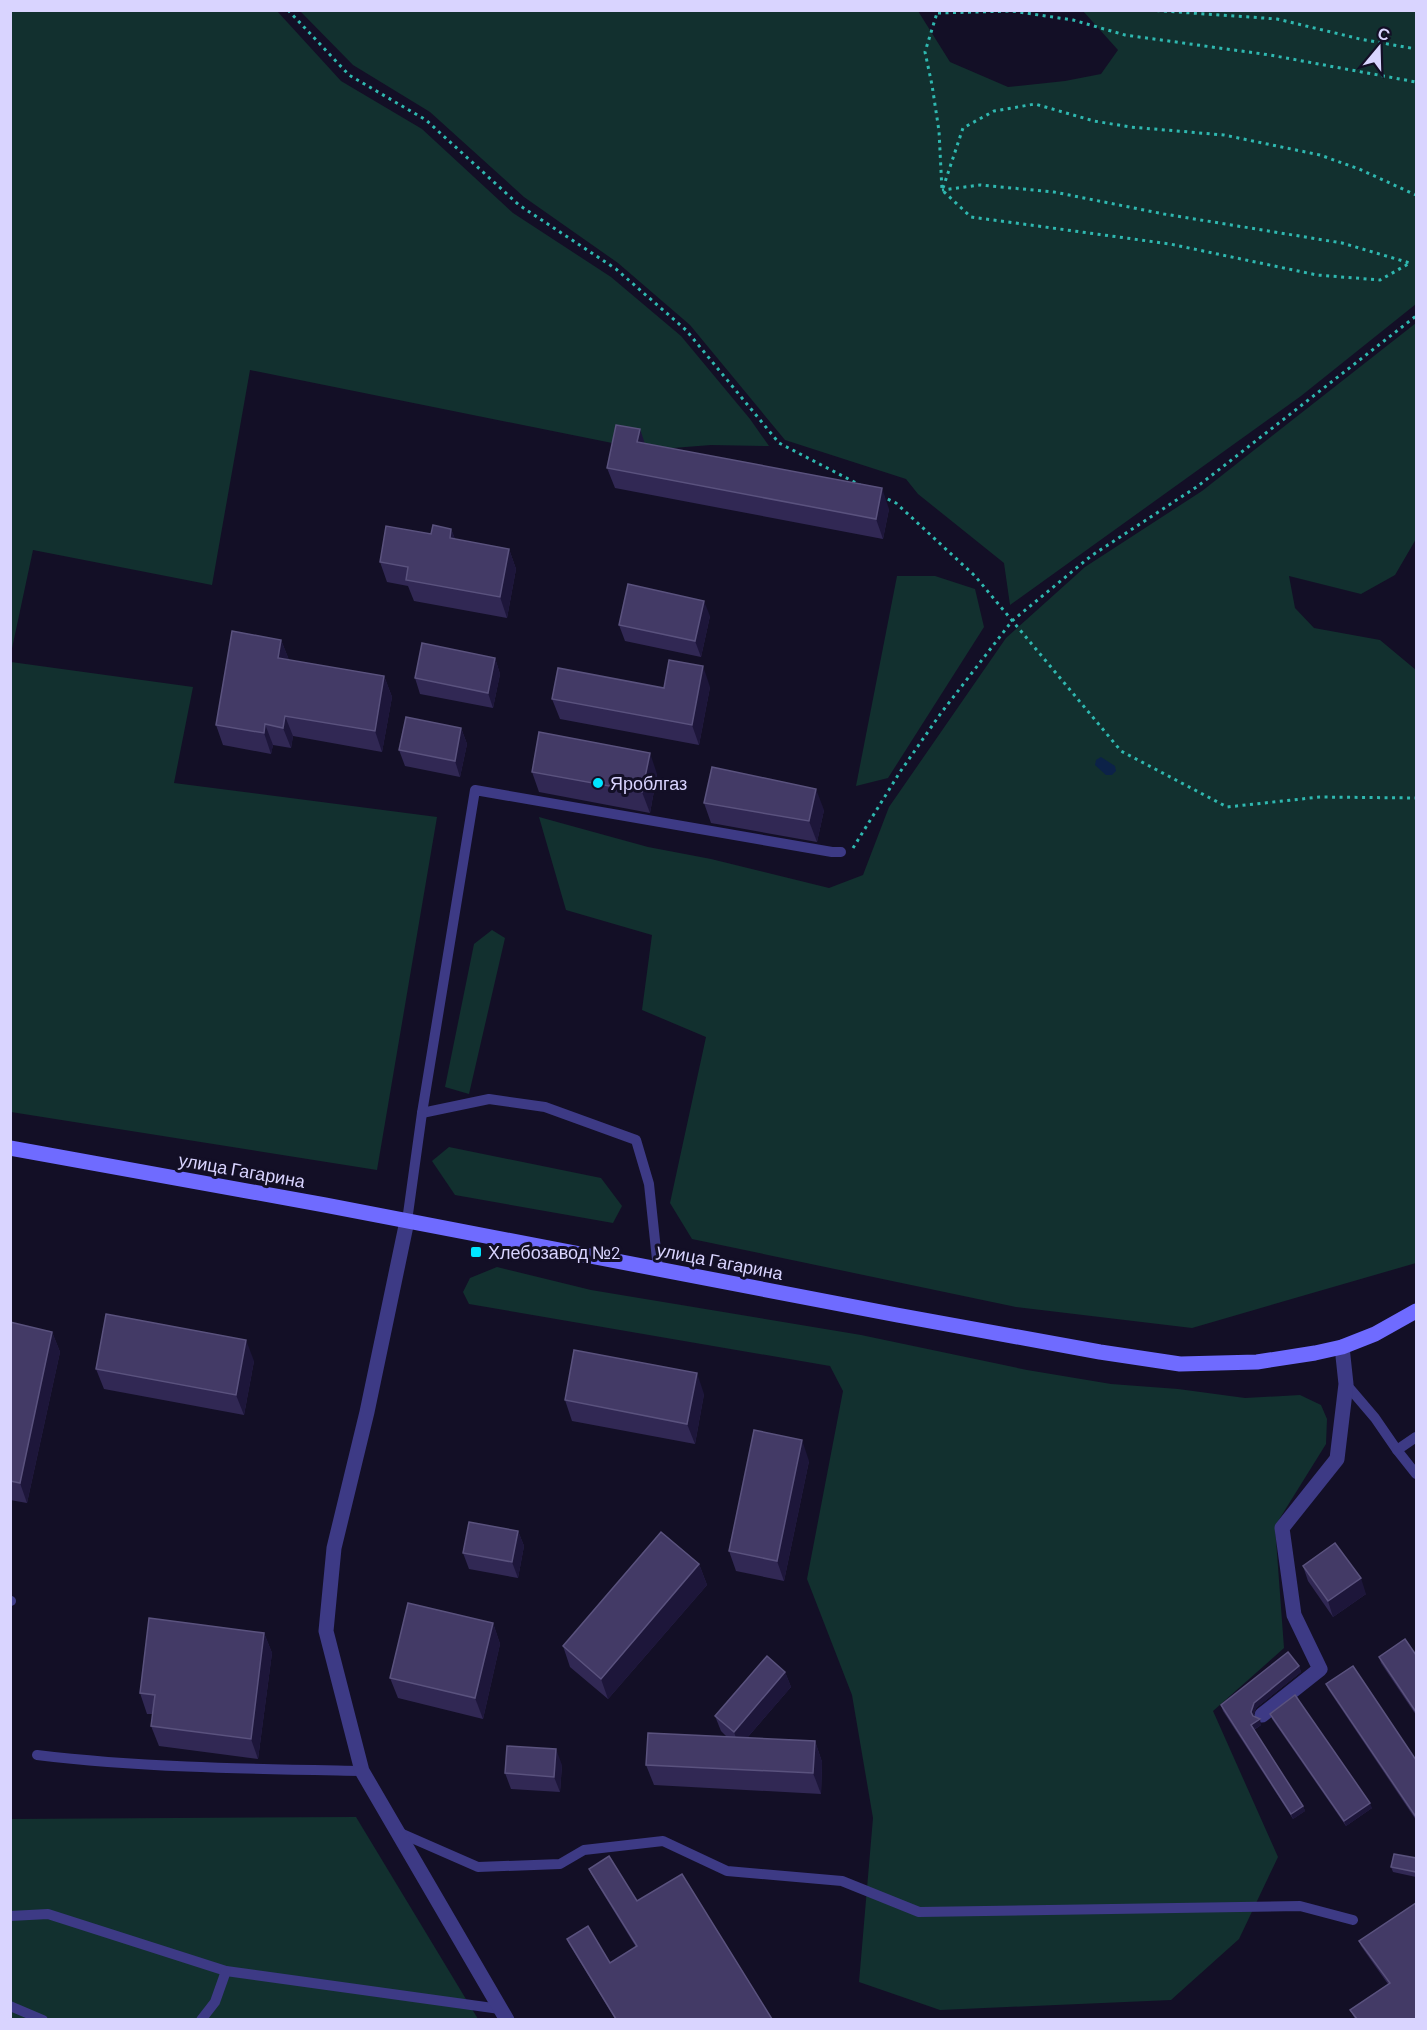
<svg xmlns="http://www.w3.org/2000/svg" width="1427" height="2030" viewBox="0 0 1427 2030" font-family="Barlow,sans-serif">
  <style>
    .green { fill: #12302f }
    .water { fill: #0c2248 }
    .lines { fill: none; stroke-linecap: round; stroke-linejoin: round }
    .path { stroke: #2fb8b0; stroke-width: 3; stroke-dasharray: 3 4.5; stroke-linecap: butt }
    .service { stroke: #3d3a85; stroke-width: 10 }
    .minor { stroke: #3d3a85; stroke-width: 15 }
    .secondary { stroke: #6f6bff; stroke-width: 15 }
    .wall { fill: #312854 }
    .shaded-wall { fill: #1d163a }
    .building { fill: #433a66; stroke: #5a527e; stroke-width: 1.5 }
    .poi-dot { fill: #00e5ff; stroke: #130f26; stroke-width: 2 }
    .labels { text-anchor: middle; dominant-baseline: central; stroke-width: 6; stroke-linejoin: round; paint-order: stroke }
    .poi-label { font-size: 18px; fill: #d9d4ff; stroke: #130f26; text-anchor: start }
    .street-label { font-size: 18px; fill: #d9d4ff; stroke: #130f26 }
  </style>
  <rect width="100%" height="100%" fill="#130f26"/>
  <!-- green -->
  <g class="green">
    <polygon points="11,11 277,11 341,81 422,129 513,213 611,277 681,336 750,419 769,446 711,445 647,450 250,370 212,585 33,550 11,653"/>
    <polygon points="300,11 918,11 950,62 1008,87 1065,81 1101,74 1118,50 1083,11 1416,11 1416,304 1301,396 1010,605 1004,563 918,494 906,479 785,440 690,325 618,263 524,197 430,112 353,65"/>
    <polygon points="1416,323 1416,539 1395,575 1361,594 1289,576 1295,608 1314,628 1380,640 1416,670 1416,1263 1192,1328 1016,1307 692,1239 670,1203 706,1037 642,1010 652,935 566,910 539,817 648,847 711,859 829,888 863,875 889,807 1006,638 1085,567 1202,491"/>
    <polygon points="897,576 935,576 975,589 984,627 888,778 856,786"/>
    <polygon points="11,662 193,687 174,783 437,817 377,1170 11,1112"/>
    <polygon points="492,930 505,938 469,1094 445,1087 474,944"/>
    <polygon points="449,1147 601,1178 622,1206 613,1223 455,1195 432,1161"/>
    <polygon points="497,1267 591,1290 861,1335 1027,1370 1111,1384 1178,1389 1245,1398 1300,1395 1321,1405 1327,1419 1326,1444 1275,1526 1284,1648 1213,1711 1278,1857 1239,1939 1171,2000 940,2010 859,1982 873,1818 852,1695 807,1579 843,1391 830,1366 469,1304 463,1292 470,1278"/>
    <polygon points="356,1817 478,2019 11,2019 10,1819"/>
  </g>
  <!-- water -->
  <polygon class="water" points="1101,757 1115,766 1116,771 1112,775 1106,775 1095,765 1096,760"/>
  <g class="lines">
    <!-- path -->
    <g class="path">
      <polyline points="288,10 349,75 426,120 519,205 616,269 686,330 779,443 860,485"/>
      <polyline points="941,10 937,13 925,52 932,85 939,131 942,190 971,217 1170,244 1317,275 1380,280 1410,263 1342,243 1164,214 1054,192 980,185 942,190"/>
      <polyline points="1149,10 1277,19 1360,39 1416,49"/>
      <polyline points="938,13 1012,11 1073,20 1125,35 1270,55 1416,82"/>
      <polyline points="943,188 963,128 994,111 1035,104 1094,121 1130,127 1224,135 1320,155 1359,169 1416,195"/>
      <polyline points="881,496 896,503 975,576 1121,751 1227,807 1320,797 1416,798"/>
      <polyline points="853,848 900,772 941,713 1012,621 1091,556 1198,486 1416,316"/>
    </g>
    <!-- service -->
    <g class="service">
      <polyline points="422,1113 489,1099 545,1107 636,1140 649,1184 658,1269"/>
      <polyline points="407,1221 422,1113 475,790 832,852 841,852"/>
      <polyline points="1346,1384 1375,1418 1397,1450 1416,1474"/>
      <polyline points="1397,1450 1416,1437"/>
      <polyline points="10,1601 11,1601"/>
      <path d="M37 1755C145 1768 253 1769 362 1771"/>
      <polyline points="398,1832 478,1867 560,1864 584,1850 663,1841 727,1871 842,1881 919,1912 1300,1906 1353,1920"/>
      <polyline points="10,1916 48,1914 226,1971 500,2009"/>
      <polyline points="10,2006 43,2020"/>
      <polyline points="201,2020 215,2002 226,1971"/>
    </g>
    <!-- minor -->
    <g class="minor">
      <polyline points="407,1221 367,1412 334,1548 326,1631 362,1771 507,2020"/>
      <polyline points="1262,1715 1320,1669 1294,1615 1282,1528 1337,1459 1346,1384 1342,1347"/>
    </g>
    <!-- secondary -->
    <polyline class="secondary" points="10,1148 325,1205 897,1315 1100,1352 1180,1364 1257,1362 1315,1353 1342,1347 1375,1334 1416,1311"/>
  </g>
  <!-- wall -->
  <g class="wall">
    <polygon points="607,468 889,509 883,539 615,488"/>
    <polygon points="451,529 455,539 509,549 516,569 507,618 414,601 408,586 387,582 380,562 431,534"/>
    <polygon points="710,616 701,657 625,641 619,625"/>
    <polygon points="281,640 289,660 384,676 392,697 382,752 293,736 291,748 273,745 271,754 223,745 216,725"/>
    <polygon points="495,658 500,674 493,708 420,694 415,678"/>
    <polygon points="710,687 699,745 560,719 552,699 664,688"/>
    <polygon points="461,728 467,744 460,777 405,766 399,750"/>
    <polygon points="532,772 657,774 650,813 539,792"/>
    <polygon points="704,803 824,810 817,842 711,823"/>
    <polygon points="10,1322 52,1332 60,1352 27,1503 10,1500"/>
    <polygon points="254,1361 244,1415 104,1389 96,1369"/>
    <polygon points="704,1394 695,1444 572,1421 565,1400"/>
    <polygon points="809,1461 784,1581 736,1571 729,1551"/>
    <polygon points="518,1531 524,1546 518,1578 469,1569 463,1553"/>
    <polygon points="699,1564 707,1585 608,1699 570,1667 563,1646"/>
    <polygon points="1303,1566 1366,1594 1333,1617 1308,1581"/>
    <polygon points="493,1623 500,1644 483,1719 398,1698 390,1678"/>
    <polygon points="264,1633 272,1653 258,1759 159,1746 151,1726 153,1714 147,1714 140,1693"/>
    <polygon points="1416,1655 1416,1715 1381,1663 1379,1657"/>
    <polygon points="1299,1666 1301,1672 1256,1708 1253,1716 1261,1725 1254,1730 1303,1806 1305,1811 1293,1819 1223,1711 1221,1705"/>
    <polygon points="785,1672 791,1687 747,1738 815,1741 822,1762 821,1794 654,1785 646,1765 727,1737 721,1731 715,1716"/>
    <polygon points="1326,1684 1416,1760 1416,1820 1328,1689"/>
    <polygon points="1270,1714 1372,1808 1346,1826 1272,1719"/>
    <polygon points="562,1765 560,1792 511,1789 505,1773"/>
    <polygon points="1416,1858 1416,1877 1393,1872 1391,1867"/>
    <polygon points="589,1869 637,1901 772,2019 615,2019 569,1944 567,1939 610,1963 636,1947 591,1874"/>
    <polygon points="1359,1941 1416,2019 1355,2019 1350,2010 1388,1984 1361,1946"/>
  </g>
  <!-- shaded-wall -->
  <g class="shaded-wall">
    <polygon points="640,429 647,450 637,442"/>
    <polygon points="882,488 889,509 883,539 876,519"/>
    <polygon points="451,529 459,549 450,538"/>
    <polygon points="509,549 516,569 507,618 500,597"/>
    <polygon points="704,601 710,616 701,657 695,641"/>
    <polygon points="281,640 289,660 278,658"/>
    <polygon points="495,658 500,674 493,708 488,693"/>
    <polygon points="703,666 710,687 699,745 692,725"/>
    <polygon points="384,676 392,697 382,752 375,731"/>
    <polygon points="285,716 293,736 291,748 283,728"/>
    <polygon points="265,724 273,745 271,754 264,733"/>
    <polygon points="461,728 467,744 460,777 455,761"/>
    <polygon points="650,753 657,774 650,813 642,792"/>
    <polygon points="816,789 824,810 817,842 809,821"/>
    <polygon points="52,1332 60,1352 27,1503 20,1483"/>
    <polygon points="246,1340 254,1361 244,1415 236,1395"/>
    <polygon points="697,1373 704,1394 695,1444 687,1424"/>
    <polygon points="802,1440 809,1461 784,1581 777,1561"/>
    <polygon points="518,1531 524,1546 518,1578 512,1562"/>
    <polygon points="699,1564 707,1585 608,1699 601,1679"/>
    <polygon points="1361,1578 1366,1594 1333,1617 1328,1601"/>
    <polygon points="493,1623 500,1644 483,1719 475,1698"/>
    <polygon points="264,1633 272,1653 258,1759 251,1739"/>
    <polygon points="1299,1666 1301,1672 1256,1708 1253,1717 1251,1712 1254,1703"/>
    <polygon points="785,1672 791,1687 739,1747 734,1732"/>
    <polygon points="1260,1719 1261,1725 1253,1730 1251,1725"/>
    <polygon points="815,1741 822,1762 821,1794 813,1773"/>
    <polygon points="556,1749 562,1765 560,1792 554,1777"/>
    <polygon points="1370,1803 1372,1808 1346,1826 1344,1821"/>
    <polygon points="1303,1806 1305,1811 1293,1819 1291,1814"/>
  </g>
  <!-- building -->
  <g class="building">
    <polygon points="616,425 640,429 637,442 882,488 876,519 607,468"/>
    <polygon points="433,525 451,529 450,538 509,549 500,597 406,580 408,567 380,562 386,526 431,534"/>
    <polygon points="628,584 704,601 695,641 619,625"/>
    <polygon points="232,631 281,640 278,658 384,676 375,731 285,716 283,728 265,724 264,733 216,725"/>
    <polygon points="422,643 495,658 488,693 415,678"/>
    <polygon points="669,660 703,666 692,725 552,699 558,668 664,688"/>
    <polygon points="406,717 461,728 455,761 399,750"/>
    <polygon points="539,732 650,753 642,792 532,772"/>
    <polygon points="712,767 816,789 809,821 704,803"/>
    <polygon points="106,1314 246,1340 236,1395 96,1369"/>
    <polygon points="10,1322 52,1332 20,1483 10,1481"/>
    <polygon points="574,1350 697,1373 687,1424 565,1400"/>
    <polygon points="754,1430 802,1440 777,1561 729,1551"/>
    <polygon points="469,1522 518,1531 512,1562 463,1553"/>
    <polygon points="661,1532 699,1564 601,1679 563,1646"/>
    <polygon points="1335,1543 1361,1578 1328,1601 1303,1566"/>
    <polygon points="408,1603 493,1623 475,1698 390,1678"/>
    <polygon points="149,1618 264,1633 251,1739 151,1726 155,1695 140,1693"/>
    <polygon points="1405,1639 1416,1655 1416,1712 1379,1657"/>
    <polygon points="1288,1652 1299,1666 1254,1703 1251,1712 1253,1716 1260,1719 1251,1725 1303,1806 1291,1814 1221,1705"/>
    <polygon points="767,1656 785,1672 734,1732 715,1716"/>
    <polygon points="1353,1666 1416,1760 1416,1817 1326,1684"/>
    <polygon points="1295,1695 1370,1803 1344,1821 1270,1714"/>
    <polygon points="648,1733 815,1741 813,1773 646,1765"/>
    <polygon points="507,1746 556,1749 554,1777 505,1773"/>
    <polygon points="1394,1854 1416,1858 1416,1872 1391,1867"/>
    <polygon points="609,1856 637,1901 682,1874 772,2019 616,2019 567,1939 588,1926 610,1963 637,1946 589,1869"/>
    <polygon points="1416,1903 1416,2019 1357,2019 1350,2010 1390,1983 1359,1941"/>
  </g>
  <!-- markers -->
  <g class="poi-dot">
    <circle cx="598" cy="783" r="6"/>
    <rect x="470" y="1246" width="12" height="12" rx="3"/>
  </g>
  <g class="labels">
    <!-- poi labels -->
    <g class="poi-label">
      <text x="610" y="783">Яроблгаз</text>
      <text x="488" y="1252">Хлебозавод №2</text>
    </g>
    <!-- street labels -->
    <g class="street-label">
      <text transform="translate(242 1170) rotate(10)">улица Гагарина</text>
      <text transform="translate(720 1261) rotate(11)">улица Гагарина</text>
    </g>
  </g>
  <!-- border -->
  <rect width="1427" height="2030" fill="none" stroke="#d9d4ff" stroke-width="24"/>
  <!-- north arrow -->
  <g transform="translate(1379 48) rotate(19)" stroke="#130f26" stroke-width="4.5" paint-order="stroke">
  <path d="M0-4.5L10 22L0 15L-10 22Z" fill="#d9d4ff"/>
  <text y="-9" font-size="16" font-weight="bold" text-anchor="middle" fill="#d9d4ff">С</text>
  </g>
</svg>
